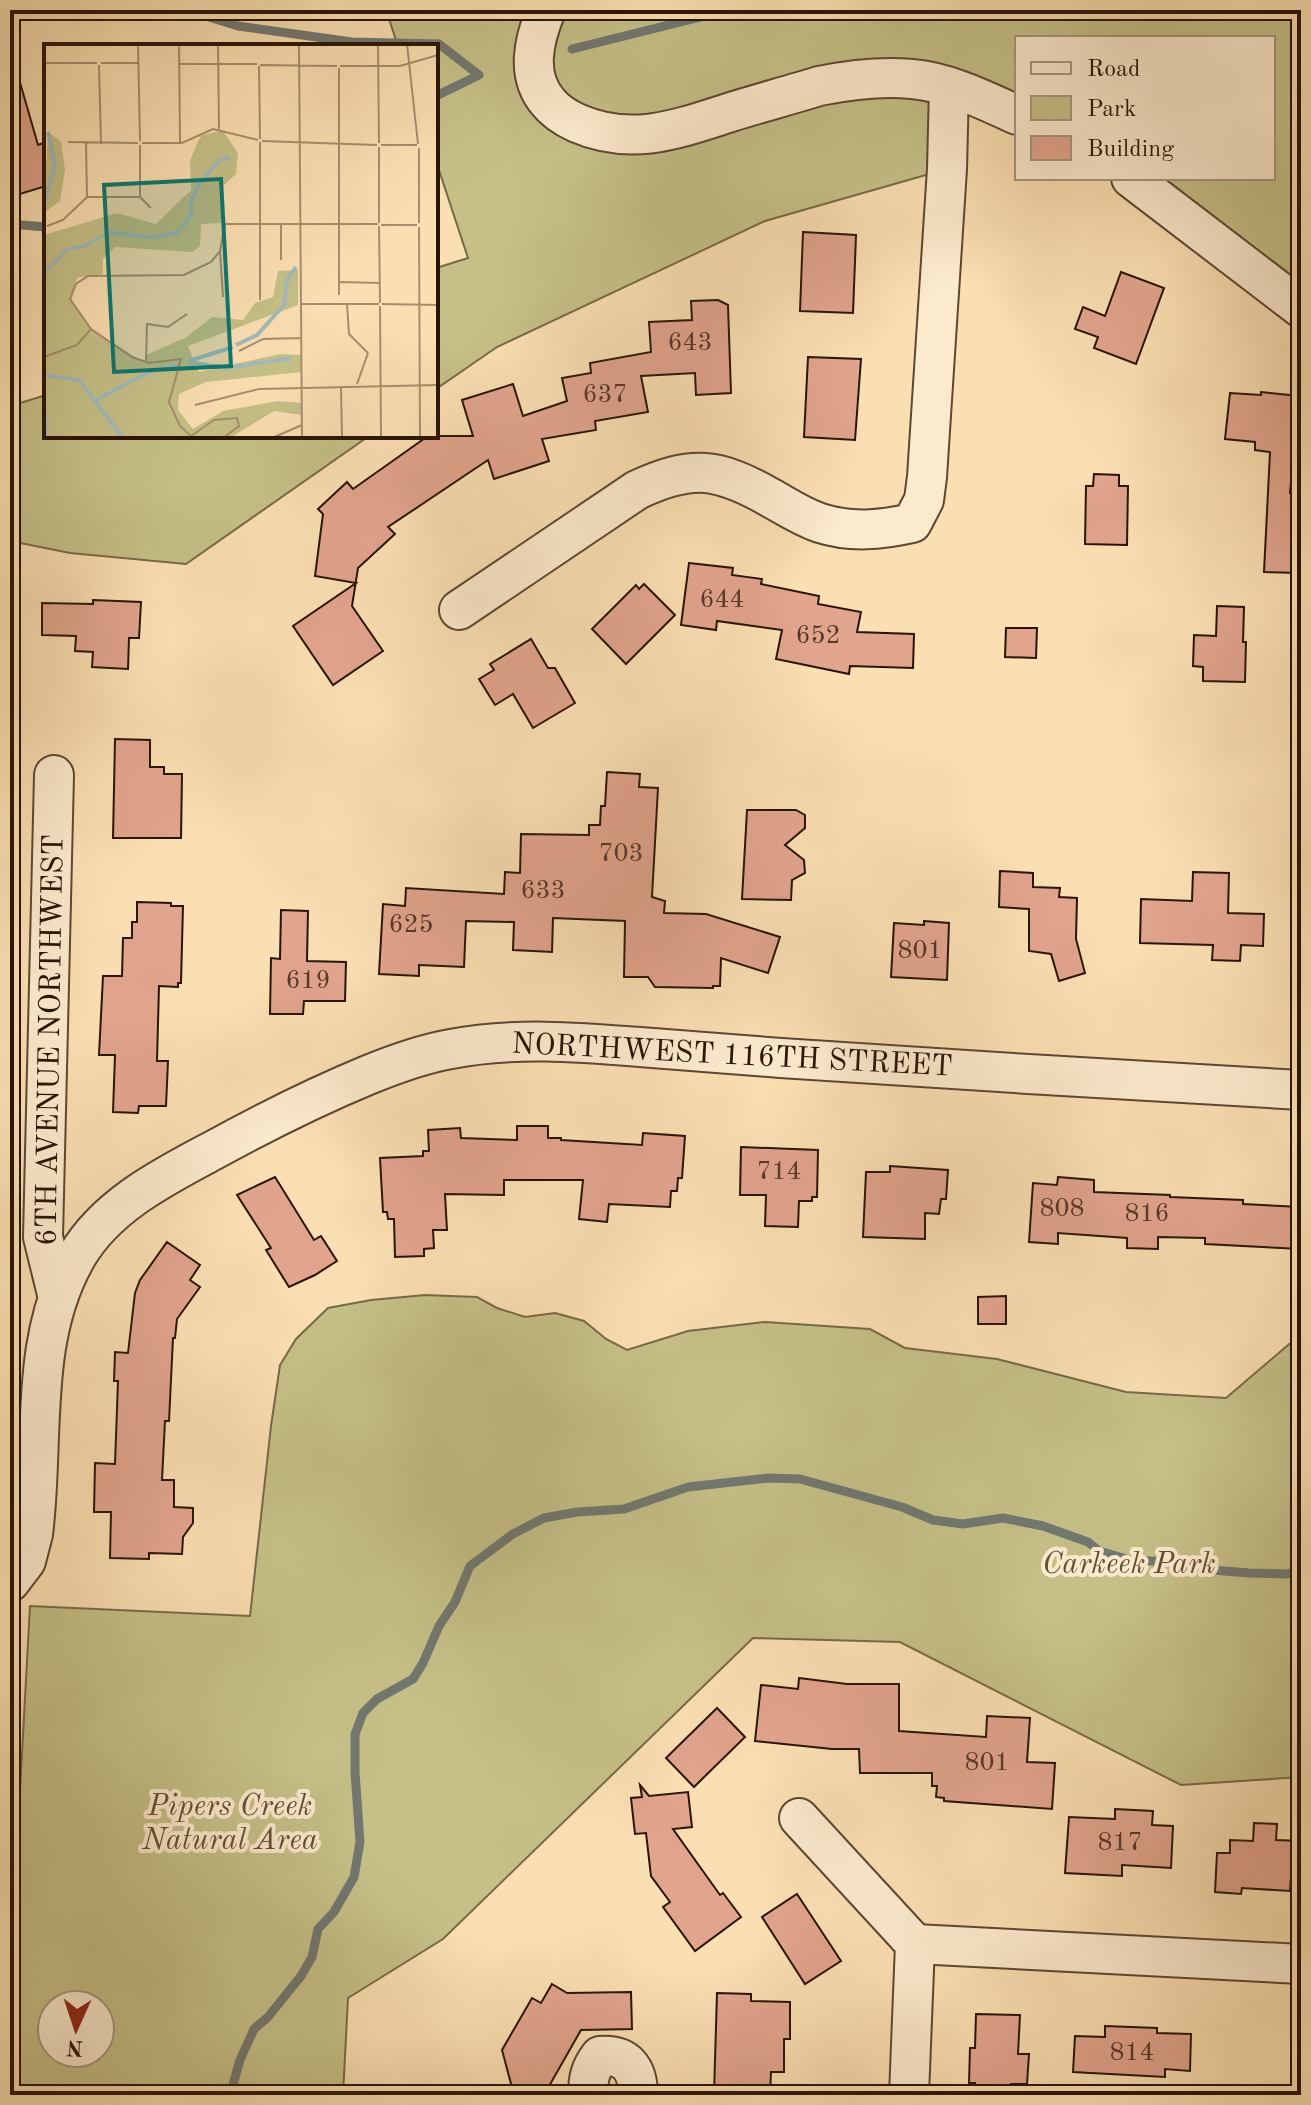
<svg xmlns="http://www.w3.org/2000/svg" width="1311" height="2105" viewBox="0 0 1311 2105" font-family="'Old Standard TT',serif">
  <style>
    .green { fill: #c5c088; stroke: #776a47; stroke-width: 2; fill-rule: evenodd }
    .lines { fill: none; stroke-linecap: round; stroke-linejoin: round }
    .stream { stroke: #727870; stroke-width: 9 }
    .building { fill: #e1a48d; stroke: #291406; stroke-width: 2 }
    .minor-casing { stroke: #5d4731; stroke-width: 42 }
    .minor { stroke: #fceacd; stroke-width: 38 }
    .labels { text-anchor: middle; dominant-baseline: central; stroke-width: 8; stroke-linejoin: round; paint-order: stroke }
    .number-label { font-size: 26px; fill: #573828 }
    .street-label { font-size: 30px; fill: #291406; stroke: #fceacd }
    .park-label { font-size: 30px; font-style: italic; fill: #605034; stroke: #fceacd }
    .inset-river { fill: none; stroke: #a2bab7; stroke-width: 4 }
    .inset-road { fill: none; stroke: #a68e6d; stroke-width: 2 }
    .view { fill: #0f766e; fill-opacity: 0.15; stroke: #0f766e; stroke-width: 4 }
    .inset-edge { fill: none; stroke: #291406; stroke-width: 4 }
  </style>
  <rect width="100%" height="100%" fill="#fadfb2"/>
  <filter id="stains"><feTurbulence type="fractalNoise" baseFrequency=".0025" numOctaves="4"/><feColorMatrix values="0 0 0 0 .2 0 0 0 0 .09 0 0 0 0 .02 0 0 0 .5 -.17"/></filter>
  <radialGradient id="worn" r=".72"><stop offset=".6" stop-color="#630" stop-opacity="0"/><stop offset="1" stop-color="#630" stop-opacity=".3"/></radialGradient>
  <!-- green -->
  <g class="green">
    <polygon points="386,10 1301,10 1301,308 1131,178 1273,178 1273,38 1017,38 1017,115 950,87 947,169 765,221 497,347 436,389 436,268 468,258 436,161 436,46 398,46"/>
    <polygon points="46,395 46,436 369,436 186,564 70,553 10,541 10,406"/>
    <path d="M425 1295 477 1297 497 1308 525 1317 555 1313 584 1321 606 1339 627 1350 688 1331 765 1322 870 1329 905 1348 997 1359 1126 1392 1226 1398 1301 1334V1777L1181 1785 900 1642 753 1638 443 1939 348 1998 343 2095H10V1975L30 1606 250 1616 271 1426 280 1365 296 1339 328 1308 371 1300ZM100 2005V2053H52V2005Z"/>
  </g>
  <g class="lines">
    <!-- stream -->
    <g class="stream">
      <polyline points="186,10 238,26 352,42 439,44 479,75 436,96"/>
      <polyline points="572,49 729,10"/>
      <polyline points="10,224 46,227"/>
      <polyline points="230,2095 240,2060 254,2029 268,2017 301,1976 312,1957 318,1929 334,1912 354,1877 360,1842 355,1772 355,1734 363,1713 377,1699 413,1679 423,1663 439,1626 455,1602 470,1566 513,1534 544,1518 577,1512 624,1509 688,1487 768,1478 800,1479 902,1507 933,1520 963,1524 1003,1518 1043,1526 1088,1542 1099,1551 1130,1560 1174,1562 1212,1570 1249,1573 1287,1574 1301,1570"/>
    </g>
  </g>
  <!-- building -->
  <g class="building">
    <polygon points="17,72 38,145 46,142 46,186 10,197 10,73"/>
    <polygon points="803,232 856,235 853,313 800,311"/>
    <polygon points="1121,272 1164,288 1136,364 1094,348 1098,337 1075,329 1083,307 1105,316"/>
    <polygon points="718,300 728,305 731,393 696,395 695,373 641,376 648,412 595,421 596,430 542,439 549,461 494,479 488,460 388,527 395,534 358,568 352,606 383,651 333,685 293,626 356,583 315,576 323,514 318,509 347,482 353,489 428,436 473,436 462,400 513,384 523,416 567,401 562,378 591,373 590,363 651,352 649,322 692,320 691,301"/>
    <polygon points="808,357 861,359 855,440 804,437"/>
    <polygon points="1261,392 1299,396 1290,493 1301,493 1301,573 1264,572 1270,452 1255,450 1255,442 1225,439 1230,393 1261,395"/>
    <polygon points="1094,474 1119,475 1119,486 1128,486 1127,545 1085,544 1086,486 1093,486"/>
    <polygon points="689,563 733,568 732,575 762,579 761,584 819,596 818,604 861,612 857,632 914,634 913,668 850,666 849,674 776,659 782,630 717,621 716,630 681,625"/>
    <polygon points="644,584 675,615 626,664 592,629 636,585 639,589"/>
    <polygon points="93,600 141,602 139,638 129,638 128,669 92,667 93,652 75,651 76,636 42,635 42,603 93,604"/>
    <polygon points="1217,606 1244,607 1243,642 1246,642 1245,682 1203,681 1203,667 1193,666 1194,635 1216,636"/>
    <polygon points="1006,628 1037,628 1036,658 1005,657"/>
    <polygon points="531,639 548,668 555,668 575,703 533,728 513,694 495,705 479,679 494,670 490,664"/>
    <polygon points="115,739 150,740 150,767 164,767 164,774 182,774 181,838 113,838"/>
    <polygon points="607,772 640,774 639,787 658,788 652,897 665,901 664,913 706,914 780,937 768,973 721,958 720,986 713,986 713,988 655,987 648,977 624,977 625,921 553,918 552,952 513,950 514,922 466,921 464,967 419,965 419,976 379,974 383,904 405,906 406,888 504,894 505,872 520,873 521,834 589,835 589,825 600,825 601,806 605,806"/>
    <polygon points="747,810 796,810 805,815 805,828 785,845 804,860 805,873 792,880 791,900 742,899"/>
    <polygon points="1000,871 1033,873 1033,887 1060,888 1059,897 1077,898 1076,939 1085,973 1059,981 1051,954 1029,951 1029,909 999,907"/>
    <polygon points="1193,872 1229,873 1228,913 1264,914 1263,946 1241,945 1240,961 1212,960 1213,945 1140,943 1141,899 1192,901"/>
    <polygon points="137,902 171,903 171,906 183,906 181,983 178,983 178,987 159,986 157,1061 168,1061 166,1106 139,1106 138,1113 113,1112 115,1055 99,1055 103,976 122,976 123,938 132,938 132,922 137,922"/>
    <polygon points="281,910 308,911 307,961 346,962 345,1001 304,1001 303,1014 270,1014 271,958 280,959"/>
    <polygon points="924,921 949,923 947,980 891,977 894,923 924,925"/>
    <polygon points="517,1126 548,1126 548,1138 561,1138 561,1140 642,1145 643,1133 685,1136 682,1178 678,1178 677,1191 671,1191 670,1207 609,1204 607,1222 579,1219 583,1180 504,1180 504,1195 445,1194 447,1230 433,1230 434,1248 424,1249 424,1256 395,1257 394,1219 388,1219 387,1212 383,1212 380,1158 423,1156 423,1151 429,1151 428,1130 460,1128 461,1138 517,1140"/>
    <polygon points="741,1147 818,1150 817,1197 812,1197 812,1201 799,1201 798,1227 765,1226 766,1195 740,1195"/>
    <polygon points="890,1166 948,1170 946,1199 941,1199 939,1214 925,1213 925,1239 863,1237 866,1172 890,1172"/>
    <polygon points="275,1177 314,1240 321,1236 337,1261 315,1275 289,1287 266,1250 271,1248 237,1195"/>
    <polygon points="1058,1177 1094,1180 1094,1192 1170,1195 1170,1197 1243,1200 1243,1204 1301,1207 1301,1249 1205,1244 1205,1238 1158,1237 1158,1249 1127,1248 1127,1238 1058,1233 1058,1244 1029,1242 1033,1183 1057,1185"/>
    <polygon points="167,1242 200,1265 190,1280 200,1287 177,1319 175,1338 173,1338 169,1421 165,1421 162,1480 174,1480 174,1507 193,1508 193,1523 183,1537 182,1554 149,1553 149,1559 110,1558 111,1512 94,1512 95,1463 115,1464 118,1381 114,1381 115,1352 128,1353 135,1293 140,1280"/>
    <polygon points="1006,1296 1006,1324 978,1324 978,1297"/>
    <polygon points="799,1678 847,1684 899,1684 899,1731 986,1737 987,1716 1030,1718 1027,1762 1055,1763 1052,1809 944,1801 944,1798 936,1797 937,1786 932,1786 932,1773 860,1773 859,1749 832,1749 755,1741 761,1685 798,1689"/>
    <polygon points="717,1708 745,1737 694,1787 666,1758"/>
    <polygon points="640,1785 649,1796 688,1792 692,1827 673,1829 720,1895 723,1893 741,1917 695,1951 663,1907 670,1902 651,1876 646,1833 635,1834 631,1798 642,1797"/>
    <polygon points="1115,1809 1153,1811 1152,1825 1173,1826 1171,1868 1122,1865 1122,1876 1065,1873 1069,1817 1115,1819"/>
    <polygon points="1254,1823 1277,1824 1276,1840 1301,1841 1301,1877 1291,1877 1290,1891 1242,1888 1241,1894 1215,1892 1217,1853 1230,1853 1230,1840 1253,1841"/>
    <polygon points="797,1894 841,1961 805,1984 762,1917"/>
    <polygon points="552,1984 567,1993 631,1992 632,2029 581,2030 544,2095 514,2095 502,2050 532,1998 541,2003"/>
    <polygon points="717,1993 751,1994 751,2001 790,2002 790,2039 784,2039 784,2072 771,2072 770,2095 714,2095"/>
    <polygon points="976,2014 1020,2015 1018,2054 1029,2054 1027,2084 1011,2084 1010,2094 975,2093 975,2083 969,2083 970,2048 975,2048"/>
    <polygon points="1105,2026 1157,2028 1157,2033 1191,2034 1190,2071 1165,2069 1165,2077 1073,2072 1075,2036 1105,2037"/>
  </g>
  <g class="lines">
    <!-- minor casing -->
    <g class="minor-casing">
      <g id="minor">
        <path d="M546 10C534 40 525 75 548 102 556 112 566 118 577 123 632 147 678 129 731 112 760 103 790 95 819 86 849 80 881 76 912 79 948 82 984 100 1017 115"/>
        <polyline points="1131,178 1301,308"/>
        <path d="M459 610 637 490C692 464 719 468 771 498 787 507 802 517 820 523 851 533 881 530 912 523L924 500 927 477 947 169 949 87"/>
        <polyline points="54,775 43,1237 58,1298"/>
        <path d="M10 1582 26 1561 33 1534C45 1441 28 1340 77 1256 106 1206 163 1177 212 1151 263 1123 315 1097 368 1075 395 1064 422 1054 451 1049 513 1037 577 1042 640 1047 687 1051 734 1054 781 1058 954 1070 1128 1080 1301 1090"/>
        <polyline points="799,1818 915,1944 909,2095"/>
        <polyline points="915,1944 1301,1964"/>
        <path d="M588 2095C588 2079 590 2069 600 2056 627 2054 638 2069 638 2095"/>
      </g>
    </g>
    <!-- minor -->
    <use href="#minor" class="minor"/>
  </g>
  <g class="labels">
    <!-- number labels -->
    <g class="number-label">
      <text x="690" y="343">643</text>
      <text x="605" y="395">637</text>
      <text x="722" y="600">644</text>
      <text x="818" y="636">652</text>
      <text x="621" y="854">703</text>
      <text x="543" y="891">633</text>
      <text x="411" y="925">625</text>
      <text x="920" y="951">801</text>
      <text x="308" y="981">619</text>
      <text x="779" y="1172">714</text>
      <text x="1062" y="1209">808</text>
      <text x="1147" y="1214">816</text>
      <text x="987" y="1763">801</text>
      <text x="1120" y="1843">817</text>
      <text x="1132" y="2053">814</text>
    </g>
    <!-- street labels -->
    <g class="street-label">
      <text transform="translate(51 1040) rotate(-89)">6TH AVENUE NORTHWEST</text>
      <text transform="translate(732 1056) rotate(3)">NORTHWEST 116TH STREET</text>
    </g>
    <!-- park labels -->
    <g class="park-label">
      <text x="1129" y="1565">Carkeek Park</text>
      <text x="230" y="1807">Pipers Creek<tspan x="230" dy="34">Natural Area</tspan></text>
    </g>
  </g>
  <!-- overview -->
  <g transform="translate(44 44)">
    <rect width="394" height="394" fill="#fadfb2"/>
    <path d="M179 87 194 109 192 130 177 144V179L157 180 156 202 148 208 71 203 59 215V230L33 234 27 258 47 285 101 319 102 311 141 294 168 273 199 276 211 259 229 253 234 227 254 226V261L144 302 155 328 236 310 258 311V328L162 338 135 350 134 366 149 385 179 367 234 357 258 359V371L230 367 186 394H0V191L73 169 112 180 147 146 146 117 154 97 158 91ZM4 88 17 98 21 126 16 157 0 169Z" fill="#c5c088"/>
    <path class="inset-river" d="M0 160 11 122 4 88M0 229 24 205 41 202 65 188 109 194 134 188 147 171V157L158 135 176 116 186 114M192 301 213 291 240 261 243 236 252 223M145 317 189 303M144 318 183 324 247 314M0 331 35 336 79 394M52 356 103 329 135 321M0 357 2 394"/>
    <path class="inset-road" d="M94 0 96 97M135 0 136 99M174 0 175 85M255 0 258 394M334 0 335 99M363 0 374 100M0 19H53M57 19H94M135 20H213M55 21 57 100M216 21 293 22M215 22 216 95M296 22H356L394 11M295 24V251M0 49 1 80M218 97 333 101M24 98 94 99M216 98V256M98 99H138L169 85 214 96M96 101V153L107 164M337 101H373M335 103V179M375 104V179M43 153H96M337 181H373M3 182 19 176 43 153 42 99M335 182 336 259M375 183 376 394M176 207 167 218 140 231 44 232 32 240 26 255 47 285 88 313 105 319 137 315 125 358 136 382 147 392 170 376 193 374 195 382 179 394M237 216V180M296 238 336 239M179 253 176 207 181 180H334M258 260H335M303 260 305 290 324 309M338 260 394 261M336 262 337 394M195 307 219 295 258 294M0 313 33 301 47 285M102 319 103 280 124 283 143 270M313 340 324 309M297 344 298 394M151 361 215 345 394 341M228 394 258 381"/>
    <path class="view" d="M177 135 187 322 70 328 60 141Z"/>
    <rect width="394" height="394" class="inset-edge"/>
  </g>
  <!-- margin -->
  <rect width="1311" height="2105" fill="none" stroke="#fadfb2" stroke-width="40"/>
  <rect x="12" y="12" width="1287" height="2081" fill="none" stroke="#291406" stroke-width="4"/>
  <rect x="20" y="20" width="1271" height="2065" fill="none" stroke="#291406" stroke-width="2"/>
  <!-- legend -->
  <rect x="1015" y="36" width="260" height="144" fill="#fceacd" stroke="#a8947d" stroke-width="2"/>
  <rect x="1031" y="62" width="40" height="12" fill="#fceacd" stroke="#a8947d" stroke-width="2"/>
  <text x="1087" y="76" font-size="24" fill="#291406">Road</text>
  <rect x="1031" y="96" width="40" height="24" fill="#c5c088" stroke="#a8947d" stroke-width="2"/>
  <text x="1087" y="116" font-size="24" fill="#291406">Park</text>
  <rect x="1031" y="136" width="40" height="24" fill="#e1a48d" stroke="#a8947d" stroke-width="2"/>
  <text x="1087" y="156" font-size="24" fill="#291406">Building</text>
  <!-- north arrow -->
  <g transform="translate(76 2029) rotate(183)"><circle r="38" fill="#fceacd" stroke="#a8947d" stroke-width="2"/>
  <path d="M0-6L14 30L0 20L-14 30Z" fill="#8f2418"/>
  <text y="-12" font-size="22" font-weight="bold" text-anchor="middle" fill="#291406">N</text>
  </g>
  <rect width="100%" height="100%" filter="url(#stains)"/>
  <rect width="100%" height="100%" fill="url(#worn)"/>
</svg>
